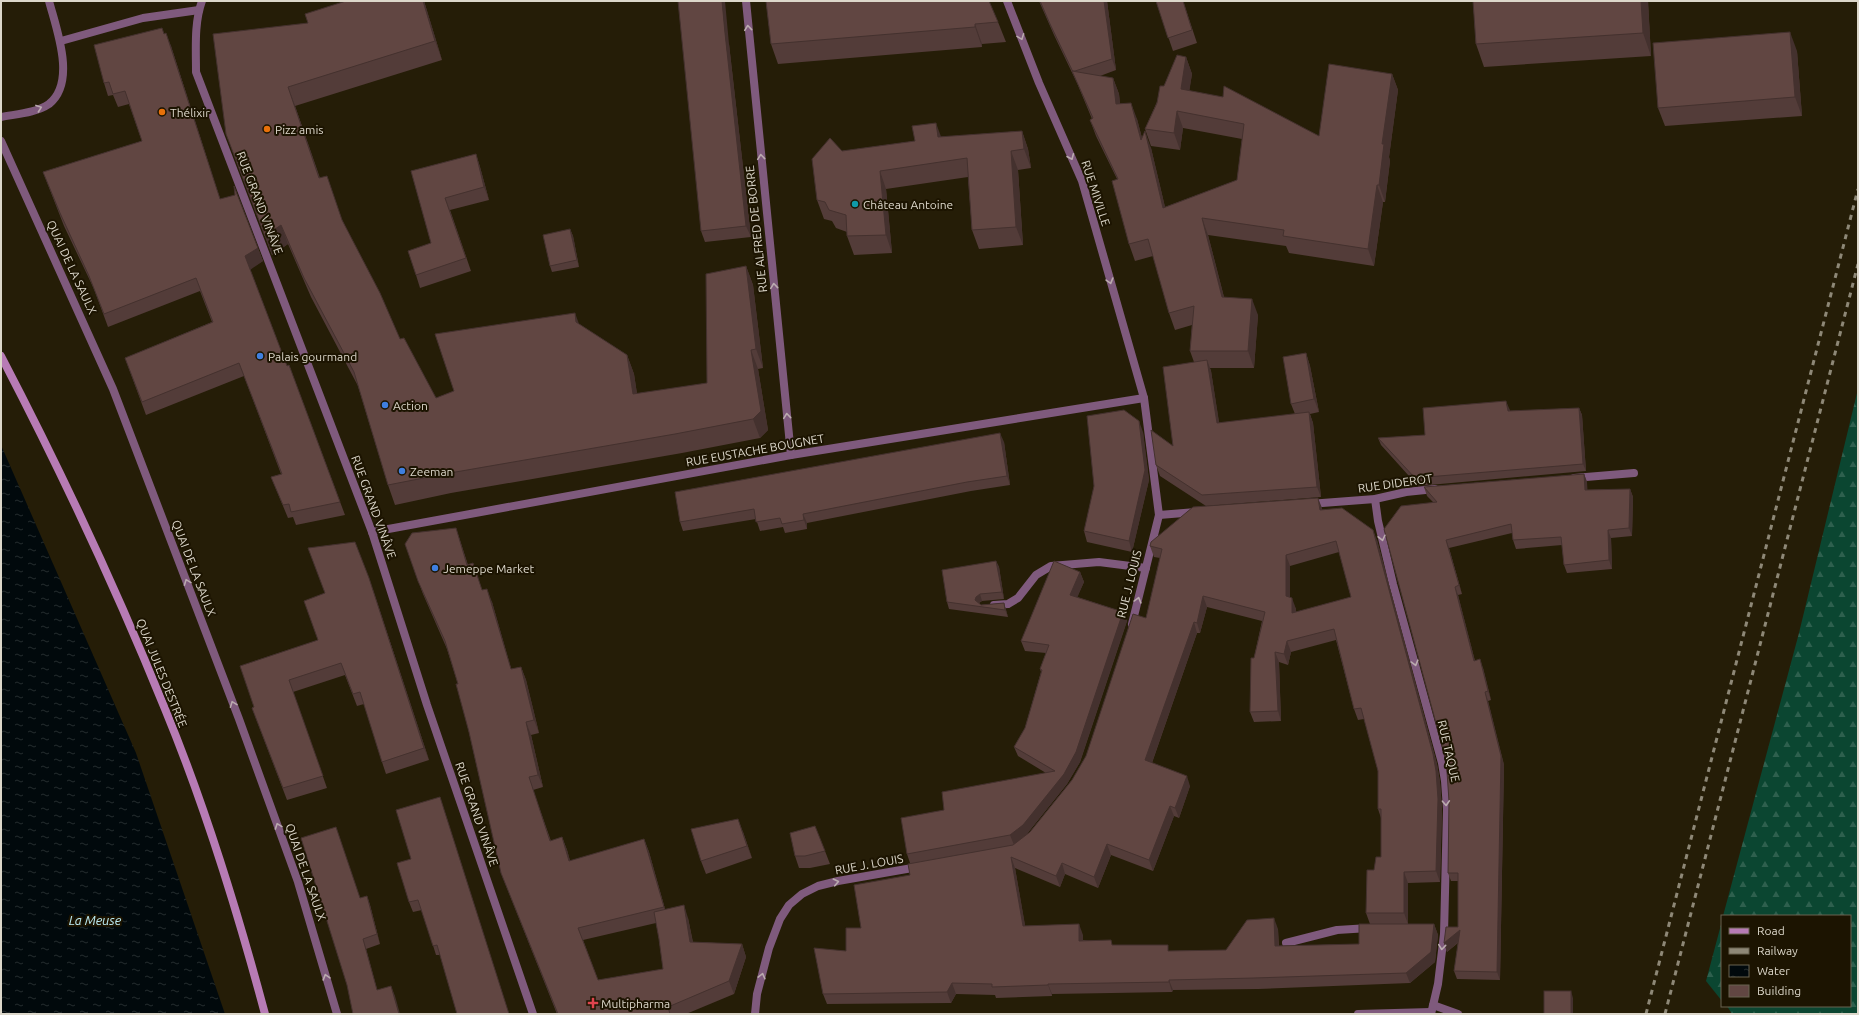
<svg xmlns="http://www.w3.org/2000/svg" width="1859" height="1015" viewBox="0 0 1859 1015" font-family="Ubuntu,sans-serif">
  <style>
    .forest { fill: url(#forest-firs) }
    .water { fill: url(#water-ripples) }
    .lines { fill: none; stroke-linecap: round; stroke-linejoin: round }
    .service { stroke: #7f5a7d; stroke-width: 8 }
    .minor { stroke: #7f5a7d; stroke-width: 8 }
    .tertiary { stroke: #7f5a7d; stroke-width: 8 }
    .secondary { stroke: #b77bb5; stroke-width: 8 }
    .rail { stroke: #8e8877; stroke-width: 3; stroke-dasharray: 5 5; stroke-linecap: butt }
    .wall { fill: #533c39; fill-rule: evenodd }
    .shaded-wall { fill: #44312e }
    .building { fill: #614642; stroke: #44312e; fill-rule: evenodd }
    .oneway { stroke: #bbabaf }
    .food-dot { fill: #e8710a; stroke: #1c1401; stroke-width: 1.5 }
    .culture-dot { fill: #0f9aa8; stroke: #1c1401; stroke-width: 1.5 }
    .shop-dot { fill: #3f7fe0; stroke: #1c1401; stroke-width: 1.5 }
    .health-dot { fill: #e0444e; stroke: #1c1401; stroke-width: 1.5 }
    .labels { text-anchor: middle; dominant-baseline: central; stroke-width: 4; stroke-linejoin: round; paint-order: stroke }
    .poi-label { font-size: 12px; fill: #dcd7ca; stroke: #1c1401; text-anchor: start }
    .street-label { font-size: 12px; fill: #dcd7ca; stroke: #1c1401 }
    .water-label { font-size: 13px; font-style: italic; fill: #beeef7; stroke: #1c1401 }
  </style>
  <defs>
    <pattern id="forest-firs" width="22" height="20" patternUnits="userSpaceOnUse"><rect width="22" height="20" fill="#0b4631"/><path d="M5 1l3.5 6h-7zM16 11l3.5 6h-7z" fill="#2e604e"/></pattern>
    <pattern id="water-ripples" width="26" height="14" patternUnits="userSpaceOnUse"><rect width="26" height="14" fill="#01090c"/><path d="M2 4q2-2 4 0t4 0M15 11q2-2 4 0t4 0" fill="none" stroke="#252c2e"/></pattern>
  </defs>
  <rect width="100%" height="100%" fill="#251d07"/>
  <!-- forest -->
  <g class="forest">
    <polygon points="1858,389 1858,1014 1732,1014 1727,1006 1850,1006 1850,916 1723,916 1799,633"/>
    <polygon points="1722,921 1722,1001 1706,981"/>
  </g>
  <!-- water -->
  <polygon class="water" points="1,445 136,753 225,1014 1,1014"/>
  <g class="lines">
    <!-- service -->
    <g class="service">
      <polyline points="994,605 1008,604 1018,598 1036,575 1051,566 1099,562 1146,568"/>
      <polyline points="1286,943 1337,930 1369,928"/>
      <polyline points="1433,1005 1458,1014"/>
    </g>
    <!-- minor -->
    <g class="minor">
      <polyline points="746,1 791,455"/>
      <polyline points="1007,1 1039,83 1082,181 1144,398 1159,515 1132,624"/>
      <polyline points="61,41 143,18 199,10"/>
      <path d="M1 117C16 114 36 113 49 104 77 82 56 28 49 1"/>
      <polyline points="1,141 113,389 239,719 298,882 337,1014"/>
      <polyline points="1574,478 1634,473"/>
      <polyline points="1375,499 1378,521 1393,584 1442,763 1445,781 1447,809 1444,934 1438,984 1431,1014"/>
      <polyline points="1309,504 1375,499 1406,492 1435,489"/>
      <polyline points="1159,515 1196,512"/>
      <polyline points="372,532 791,455 1144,398"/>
      <polyline points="755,1014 757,994 769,948 780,919 789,905 802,894 818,886 838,881 918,867"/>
      <polyline points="1358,1014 1431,1012"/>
    </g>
    <!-- tertiary -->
    <path class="tertiary" d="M202 1C194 23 196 48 196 72L372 532 427 705 533 1014"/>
    <!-- secondary -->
    <path class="secondary" d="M1 356C61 471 116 588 165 709 205 806 238 913 265 1014"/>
    <!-- rail -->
    <g class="rail">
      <polyline points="1646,1014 1858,189"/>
      <polyline points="1665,1014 1858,264"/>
    </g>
  </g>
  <!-- wall -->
  <g class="wall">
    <polygon points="424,1 442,60 295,106 320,178 343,222 400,339 436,398 454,391 579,324 627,355 634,374 637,394 707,383 746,266 753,285 763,368 758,369 768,430 760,438 682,453 451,493 395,505 388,485 358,386 311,297 288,244 272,255 226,134 308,23"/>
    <polygon points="766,1 998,22 1006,42 982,44 982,47 778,64 771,44"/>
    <polygon points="1039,1 1107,1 1116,70 1100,76 1113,78 1119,94 1120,104 1137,119 1142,138 1151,148 1165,207 1237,180 1242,139 1183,128 1180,150 1151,146 1145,129 1164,86 1186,57 1192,74 1189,91 1319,136 1392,74 1398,90 1389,157 1390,161 1385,202 1383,202 1374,266 1289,253 1286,246 1208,235 1224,297 1258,315 1254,368 1210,368 1211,371 1219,423 1295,414 1291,404 1306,353 1310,366 1319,412 1310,414 1313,423 1321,497 1206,506 1160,476 1156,465 1173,446 1194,362 1190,351 1192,325 1175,330 1169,313 1153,256 1135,261 1129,244 1117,179 1096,136 1090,120 1092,119 1077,83 1054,35"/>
    <polygon points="1156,1 1183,1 1197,43 1173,51"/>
    <polygon points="1473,1 1648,1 1651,56 1484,67 1476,44"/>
    <polygon points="164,34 171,46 220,199 258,248 263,261 250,269 287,366 289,365 345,515 296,525 293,517 288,518 271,477 281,474 244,376 146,415 125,358 212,322 200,291 108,327 94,289 64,226 48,185 43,172 142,141 129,104 118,107 113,95 108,96 104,83"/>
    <polygon points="729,44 751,237 705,242 701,231"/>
    <polygon points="1797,51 1802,116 1665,126 1658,108"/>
    <polygon points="1022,131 1028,149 1031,168 1018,170 1023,245 979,249 972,230 968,177 886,189 892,253 854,255 847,236 847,232 836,228 832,221 824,219 817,200 842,151 915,141 941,137"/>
    <polygon points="476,154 480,167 489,200 450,210 471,271 420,288 416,275 431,243 411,171"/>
    <polygon points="570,229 573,236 579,267 552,272 550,266"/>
    <polygon points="1509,408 1510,411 1579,408 1582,415 1586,471 1418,486 1381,445 1378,438 1425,435"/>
    <polygon points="1143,432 1149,480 1132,552 1087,542 1084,531"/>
    <polygon points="1004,442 1010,485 971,491 807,523 807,529 785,533 783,527 760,531 756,519 683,531 680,522"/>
    <polygon points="1584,474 1587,482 1587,490 1630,489 1633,497 1632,536 1611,538 1612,569 1567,573 1564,565 1562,545 1516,549 1513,540 1512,533 1449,548 1462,594 1458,595 1462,611 1475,661 1483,668 1491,700 1488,701 1504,765 1500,980 1457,979 1454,971 1458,943 1447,952 1444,943 1458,927 1458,881 1451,881 1448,873 1449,801 1433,502 1427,496 1424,487"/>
    <path d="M1322 508V510L1377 540 1437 764 1440 782 1442 809 1440 882 1408 883V924H1370L1366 913 1374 870 1381 857V818L1378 809V771L1364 719 1358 720 1354 709 1336 640 1291 652 1288 665 1279 662 1281 721 1254 722 1250 712 1254 658 1262 621 1207 607 1200 633H1197L1152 763 1190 786 1179 818 1174 816 1153 871 1111 855 1098 888 1065 874 1060 887 1015 868 1025 926 1083 935V940L1113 945 1169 951 1226 950 1278 929 1279 946 1359 944 1434 924 1438 935 1435 962 1410 983 1258 989 1173 990 1172 992 1052 994V996L996 998 995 995 956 994 951 1003 827 1004 823 994 846 951 861 928 910 875V863L907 854 944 810 1046 773 1018 756 1014 747 1025 728 1041 672 1040 669 1046 653 1025 651 1021 641 1080 572 1084 582 1077 597 1123 612 1127 621 1080 762 1067 784 1026 835 1030 832 1072 780 1086 756 1146 618 1160 558 1154 557 1150 546ZM1339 552 1351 597 1296 612V609L1290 598V566Z"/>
    <path d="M456 528 468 565 482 590 492 602 511 669 521 667 526 680 539 733 531 735 543 787 533 790 551 841 562 837 567 850 570 861 644 839 649 852 665 909 688 918 693 942 742 944 746 957 734 994 686 1014H557L501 873 458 684 447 649 423 594 405 544ZM656 923 659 939 663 969 598 980 583 940Z"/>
    <polygon points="996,561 999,567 1004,599 982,601 979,603 981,605 1004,603 1008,617 949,609 947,602"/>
    <polygon points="373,590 429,760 386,774 382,762 364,704 357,706 345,675 293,692 327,788 287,800 252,708 254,707 318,640"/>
    <polygon points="440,797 443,807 439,955 436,955 422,910 413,912 409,902 411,859"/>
    <polygon points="743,832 752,858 706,874 701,861"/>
    <polygon points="825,851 830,864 810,868 799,868 795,856"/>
    <polygon points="367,896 370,905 380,944 366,949 377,990 395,996 353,1014 360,898"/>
  </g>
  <!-- shaded-wall -->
  <g class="shaded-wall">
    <polygon points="423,1 424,1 442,60 435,41"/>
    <polygon points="722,1 725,1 729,44 751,237 746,226 725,33"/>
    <polygon points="1104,1 1107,1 1116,70 1112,59"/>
    <polygon points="1641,1 1648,1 1651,56 1643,33"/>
    <polygon points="975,24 982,44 982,47 975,27"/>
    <polygon points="1790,32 1797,51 1802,116 1795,97"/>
    <polygon points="166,33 171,46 224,212 220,199"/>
    <polygon points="1186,57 1192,74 1187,106 1181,89"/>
    <polygon points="1392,74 1398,90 1389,157 1390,161 1385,202 1379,185 1382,144"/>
    <polygon points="1113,78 1119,94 1122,121 1116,104"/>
    <polygon points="288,87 295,106 326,197 319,178"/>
    <polygon points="1131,103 1137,119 1147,157 1141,140"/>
    <polygon points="1177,111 1183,128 1180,150 1174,133"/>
    <polygon points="936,123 943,142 938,137"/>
    <polygon points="1022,131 1028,149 1031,168 1024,149"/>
    <polygon points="1145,131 1151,148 1169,224 1163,208"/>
    <polygon points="1011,151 1018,170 1023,245 1016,227"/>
    <polygon points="476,154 480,167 489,200 484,187"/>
    <polygon points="880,171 886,189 892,253 886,235"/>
    <polygon points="1377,185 1383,202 1374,266 1368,249"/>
    <polygon points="1202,218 1208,235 1228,313 1222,297"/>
    <polygon points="281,225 288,244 272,255 265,236"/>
    <polygon points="570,229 573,236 579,267 577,260"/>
    <polygon points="258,248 263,261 250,270 245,256"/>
    <polygon points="746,266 753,285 763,368 756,349"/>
    <polygon points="1252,299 1258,315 1254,368 1248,351"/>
    <polygon points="575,313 582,332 576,322"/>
    <polygon points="751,350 758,369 768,430 760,438 753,419"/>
    <polygon points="1306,353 1310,366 1319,412 1314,399"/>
    <polygon points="627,355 634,374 640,413 633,394"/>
    <polygon points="1207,360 1211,371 1221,434 1217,423"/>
    <polygon points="1506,401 1509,408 1511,419 1508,411"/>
    <polygon points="1579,408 1582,415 1586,471 1583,464"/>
    <polygon points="1309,412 1313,423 1321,497 1317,487"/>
    <polygon points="1139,421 1143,432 1149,480 1132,552 1129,541"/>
    <polygon points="1000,433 1004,442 1010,485 1007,476"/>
    <polygon points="1584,474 1587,482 1588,499 1585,490"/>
    <polygon points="1630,489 1633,497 1632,536 1629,528"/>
    <polygon points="1318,498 1322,508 1323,520 1320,510"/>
    <polygon points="803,514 807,523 807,529 804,520"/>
    <polygon points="456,528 460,541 472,578 467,565"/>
    <polygon points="1373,530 1377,540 1437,764 1440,782 1442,809 1440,882 1436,871"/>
    <polygon points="1608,530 1611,538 1612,569 1609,560"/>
    <polygon points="1446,540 1449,548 1462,594 1459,585"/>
    <polygon points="1286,555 1290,566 1290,607 1286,596"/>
    <polygon points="996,561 999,567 1004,599 1002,592"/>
    <polygon points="1080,572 1084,582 1074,605 1070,595"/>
    <polygon points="369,578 373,590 429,760 424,748"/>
    <polygon points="1455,587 1458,595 1477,669 1474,661"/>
    <polygon points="487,589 492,602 515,682 511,669"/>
    <polygon points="980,594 982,601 978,603 978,607 975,600 976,597"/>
    <polygon points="1203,596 1207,607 1200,633 1197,623"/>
    <polygon points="1292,598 1296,609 1296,623 1292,613"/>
    <polygon points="1004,603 1008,617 1005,610"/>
    <polygon points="1123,612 1127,621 1080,762 1067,784 1026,835 1014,845 1010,835 1064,774"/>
    <polygon points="1194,622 1197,633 1149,771 1145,760"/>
    <polygon points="1287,641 1291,652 1288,665 1284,654"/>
    <polygon points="1275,652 1279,662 1281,721 1278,711"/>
    <polygon points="1480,659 1483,668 1491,700 1488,691"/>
    <polygon points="521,667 526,680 539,733 534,720"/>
    <polygon points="1485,692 1488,701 1504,765 1500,980 1497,972"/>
    <polygon points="526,722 531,735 543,787 538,775"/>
    <polygon points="1187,776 1190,786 1179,818 1175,808"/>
    <polygon points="440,797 443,807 509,1014"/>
    <polygon points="1170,806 1174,816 1153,871 1149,860"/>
    <polygon points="738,819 743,832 752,858 747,846"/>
    <polygon points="562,837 567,850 574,874 569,861"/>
    <polygon points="644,839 649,852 668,920 664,907"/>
    <polygon points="1107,844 1111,855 1098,888 1094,877"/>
    <polygon points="1011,857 1015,868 1027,936 1023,926"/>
    <polygon points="1062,863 1065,874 1060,887 1056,876"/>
    <polygon points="1404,872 1408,883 1408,924 1404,913"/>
    <polygon points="367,896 370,905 380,944 377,934"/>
    <polygon points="684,905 688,918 695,954 690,942"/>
    <polygon points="1274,918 1278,929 1279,957 1275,946"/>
    <polygon points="1079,924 1083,935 1083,951 1079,941"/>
    <polygon points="1434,924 1438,935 1435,962 1410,983 1406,973"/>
    <polygon points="1460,930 1463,938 1447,952 1444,943"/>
    <polygon points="363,939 366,949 380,1000 377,990"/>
    <polygon points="742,944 746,957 734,994 729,981"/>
    <polygon points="1169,980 1173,990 1172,992 1169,982"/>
    <polygon points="952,983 956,994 951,1003 947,992"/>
    <polygon points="1048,984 1052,994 1052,996 1048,985"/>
    <polygon points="391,986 395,996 400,1014 399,1014"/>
    <polygon points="1571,991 1573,998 1573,1014 1571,1014"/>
  </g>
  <!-- building -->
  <g class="building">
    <polygon points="346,1 423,1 435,41 288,87 319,178 327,176 342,220 380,293 400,339 404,338 436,398 454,391 435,334 575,313 576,322 627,355 633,394 707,383 706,274 746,266 756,349 751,350 761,411 753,419 675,434 444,474 388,485 354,372 304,278 281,225 265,236 226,134 213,34 308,23 305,14"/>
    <polygon points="678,1 722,1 725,33 746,226 701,231"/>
    <polygon points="766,1 989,1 998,22 975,24 975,27 771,44"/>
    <polygon points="1040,1 1104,1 1112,59 1075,71 1072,71 1073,72 1050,24"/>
    <polygon points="1156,1 1183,1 1192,30 1168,38"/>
    <polygon points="1473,1 1641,1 1643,33 1476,44"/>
    <polygon points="162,28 164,34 166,33 220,199 235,195 234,186 258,248 245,256 287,366 289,365 340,502 291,512 289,504 283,505 271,477 282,474 239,363 142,402 125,358 213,322 196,278 104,314 89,276 60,213 43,172 142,141 125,91 113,94 109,82 104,83 94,45"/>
    <polygon points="1790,32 1795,97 1658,108 1653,43"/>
    <polygon points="1177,55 1186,57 1181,89 1223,97 1224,86 1319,136 1329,64 1392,74 1382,144 1384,144 1379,185 1377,185 1368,249 1283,236 1284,230 1202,218 1222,297 1252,299 1248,351 1190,351 1194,306 1169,313 1148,239 1129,244 1112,181 1118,179 1090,120 1093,118 1072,71 1113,78 1116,104 1131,103 1141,140 1145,131 1163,208 1237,180 1244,124 1177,111 1174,133 1145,129 1157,103 1160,86 1164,86"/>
    <polygon points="936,123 938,137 1022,131 1024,149 1011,151 1016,227 972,230 967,158 880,171 886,235 847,236 846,215 829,210 825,202 817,200 812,159 830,138 842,151 915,141 912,126"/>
    <polygon points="476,154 484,187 445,198 466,258 416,275 408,251 431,243 411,171"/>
    <polygon points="570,229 577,260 550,266 543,235"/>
    <polygon points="1306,353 1314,399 1291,404 1283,357"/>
    <polygon points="1207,360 1217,423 1309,412 1317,487 1202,495 1156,465 1151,430 1173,446 1163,367"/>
    <polygon points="1506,401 1508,411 1579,408 1583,464 1415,478 1378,438 1425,435 1423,408"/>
    <polygon points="1124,410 1139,421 1145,470 1129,541 1084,531 1094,486 1087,416"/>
    <polygon points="1000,433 1007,476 967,482 803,514 804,520 782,524 780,518 756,522 754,509 680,522 675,492"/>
    <polygon points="1584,474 1585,490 1630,489 1629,528 1608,530 1609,560 1564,565 1561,537 1513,540 1511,524 1446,540 1459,585 1455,587 1459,603 1474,661 1480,659 1488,691 1485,692 1501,756 1497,972 1454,971 1460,930 1444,943 1446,927 1458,927 1458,873 1448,873 1449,801 1447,772 1444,753 1384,529 1401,506 1437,502 1424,487"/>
    <path d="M1318 498 1320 510 1342 508 1373 530 1433 754 1436 771 1438 799 1436 871 1404 872V913H1366L1367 870H1374L1376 857H1381V809H1378V771L1361 708 1354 709 1334 629 1287 641 1284 654 1275 652 1278 711 1250 712 1251 658H1254L1265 612 1203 596 1197 623 1194 622 1145 760 1187 776 1175 808 1170 806 1149 860 1107 844 1094 877 1062 863 1056 876 1011 857 1023 926 1079 924V941L1111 940 1112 945H1168V951L1226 950 1247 920 1274 918 1275 946 1359 944V924H1434L1431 952 1406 973 1254 978 1169 980V982L1048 984V985L992 987V984L952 983 947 992 823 994 814 948 846 951V928H861L854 885 910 875 908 864 1013 845 1030 832 1072 780 1086 756 1133 614 1146 618 1162 549 1150 546 1151 542 1193 507ZM1336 541 1351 597 1292 613V598L1286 596V555Z"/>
    <polygon points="456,528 467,565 473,563 482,590 487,589 511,669 521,667 534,720 526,722 538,775 529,777 550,841 562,837 569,861 644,839 664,907 578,928 598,980 663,969 659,939 654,912 684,905 690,942 742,944 729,981 668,1007 670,1014 558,1014 501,873 469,732 456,684 458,684 445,641 418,581 405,544 412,533"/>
    <polygon points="355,542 369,578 424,748 382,762 360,692 353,694 341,663 289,680 323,776 283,788 252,708 254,707 240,666 318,640 304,601 325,593 308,548"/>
    <polygon points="996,561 1002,592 980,594 976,597 975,600 981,605 1004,603 1005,610 947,602 942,570"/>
    <polygon points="1054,561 1080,572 1070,595 1123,612 1076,752 1064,774 1023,825 1010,835 907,854 901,818 944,810 942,792 1055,771 1014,747 1025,728 1042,670 1040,669 1049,645 1021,641"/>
    <polygon points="440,797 509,1014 457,1014 437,945 433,946 418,900 409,902 397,863 411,859 396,810"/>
    <polygon points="738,819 747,846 701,861 691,829"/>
    <polygon points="815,826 825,851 805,856 795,856 790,833"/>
    <polygon points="336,827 360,898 367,896 377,934 363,939 377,990 391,986 399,1014 353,1014 347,985 301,838"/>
    <rect x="1544" y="991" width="27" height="23"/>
  </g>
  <!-- one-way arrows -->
  <defs><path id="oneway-chevron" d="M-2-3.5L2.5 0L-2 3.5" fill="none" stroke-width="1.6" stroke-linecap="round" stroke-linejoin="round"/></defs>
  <g class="oneway">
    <use href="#oneway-chevron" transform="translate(748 28) rotate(-96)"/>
    <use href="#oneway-chevron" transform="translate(1021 37) rotate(69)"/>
    <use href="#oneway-chevron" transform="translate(39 108) rotate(-20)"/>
    <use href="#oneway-chevron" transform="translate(761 157) rotate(-96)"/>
    <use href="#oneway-chevron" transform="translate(1071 157) rotate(67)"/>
    <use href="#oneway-chevron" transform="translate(1110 281) rotate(74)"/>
    <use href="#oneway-chevron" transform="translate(774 286) rotate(-96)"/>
    <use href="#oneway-chevron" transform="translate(787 416) rotate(-96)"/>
    <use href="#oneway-chevron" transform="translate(1382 538) rotate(77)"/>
    <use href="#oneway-chevron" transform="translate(187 582) rotate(-111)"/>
    <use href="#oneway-chevron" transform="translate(1138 600) rotate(-75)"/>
    <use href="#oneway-chevron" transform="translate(1415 663) rotate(75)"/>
    <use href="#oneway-chevron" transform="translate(233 704) rotate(-111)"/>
    <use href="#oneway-chevron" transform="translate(1446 803) rotate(87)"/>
    <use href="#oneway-chevron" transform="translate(278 826) rotate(-110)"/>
    <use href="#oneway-chevron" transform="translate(836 882) rotate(-12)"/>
    <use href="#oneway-chevron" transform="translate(1442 947) rotate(96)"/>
    <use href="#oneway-chevron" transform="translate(762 976) rotate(-76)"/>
    <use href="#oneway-chevron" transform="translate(326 977) rotate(-106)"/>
  </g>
  <!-- markers -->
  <g class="food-dot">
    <circle cx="162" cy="112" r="4"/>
    <circle cx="267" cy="129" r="4"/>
  </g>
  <circle class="culture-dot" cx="855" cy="204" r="4"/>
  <g class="shop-dot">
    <circle cx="260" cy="356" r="4"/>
    <circle cx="385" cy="405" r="4"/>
    <circle cx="402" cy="471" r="4"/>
    <circle cx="435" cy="568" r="4"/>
  </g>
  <path class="health-dot" d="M591 997h4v4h4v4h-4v4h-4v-4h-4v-4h4z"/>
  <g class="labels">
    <!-- poi labels -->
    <g class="poi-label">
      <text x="170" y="112">Thélixir</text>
      <text x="275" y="129">Pizz amis</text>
      <text x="863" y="204">Château Antoine</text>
      <text x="268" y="356">Palais gourmand</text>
      <text x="393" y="405">Action</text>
      <text x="410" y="471">Zeeman</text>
      <text x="443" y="568">Jemeppe Market</text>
      <text x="601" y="1003">Multipharma</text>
    </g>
    <!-- street labels -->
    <g class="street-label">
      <text transform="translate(1096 193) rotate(72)">RUE MIVILLE</text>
      <text transform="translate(260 203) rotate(69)">RUE GRAND VINÂVE</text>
      <text transform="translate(756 229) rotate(-96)">RUE ALFRED DE BORRE</text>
      <text transform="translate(72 267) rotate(65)">QUAI DE LA SAULX</text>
      <text transform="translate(755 450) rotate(-10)">RUE EUSTACHE BOUGNET</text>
      <text transform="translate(1395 483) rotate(-8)">RUE DIDEROT</text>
      <text transform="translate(374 507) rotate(70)">RUE GRAND VINÂVE</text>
      <text transform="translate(194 568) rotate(69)">QUAI DE LA SAULX</text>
      <text transform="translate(1129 584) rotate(-76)">RUE J. LOUIS</text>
      <text transform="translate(162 673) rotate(68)">QUAI JULES DESTRÉE</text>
      <text transform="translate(1449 751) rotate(77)">RUE TAQUE</text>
      <text transform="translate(477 814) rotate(71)">RUE GRAND VINÂVE</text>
      <text transform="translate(869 864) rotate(-10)">RUE J. LOUIS</text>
      <text transform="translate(306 872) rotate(71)">QUAI DE LA SAULX</text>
    </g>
    <!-- water labels -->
    <g class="water-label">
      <text x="95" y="920">La Meuse</text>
    </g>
  </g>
  <!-- border -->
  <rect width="1859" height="1015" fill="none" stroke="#dcd7ca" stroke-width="4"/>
  <!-- legend -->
  <rect x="1721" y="915" width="130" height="92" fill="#1c1401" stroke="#696251"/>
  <rect x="1729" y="928" width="20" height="6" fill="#b77bb5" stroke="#696251"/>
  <text x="1757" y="935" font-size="12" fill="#dcd7ca">Road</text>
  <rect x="1729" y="948" width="20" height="6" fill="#8e8877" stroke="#696251"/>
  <text x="1757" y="955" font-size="12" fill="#dcd7ca">Railway</text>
  <rect x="1729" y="965" width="20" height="12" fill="url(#water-ripples)" stroke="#696251"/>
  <text x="1757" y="975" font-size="12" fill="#dcd7ca">Water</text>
  <rect x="1729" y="985" width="20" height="12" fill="#614642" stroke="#696251"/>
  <text x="1757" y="995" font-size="12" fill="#dcd7ca">Building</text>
</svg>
